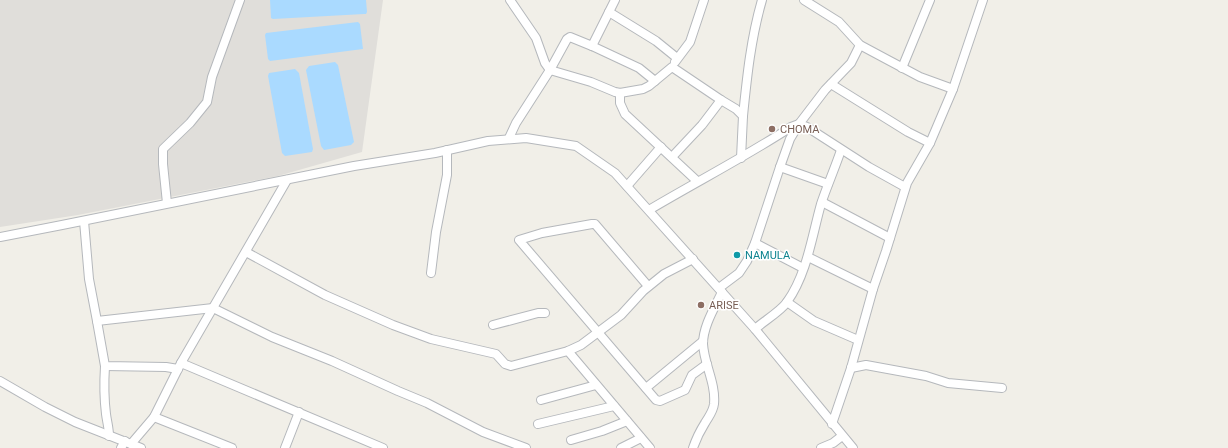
<svg xmlns="http://www.w3.org/2000/svg" width="1228" height="448" viewBox="0 0 1228 448" font-family="Roboto,sans-serif">
  <style>
    .industrial { fill: #e0deda }
    .water { fill: #aadaff }
    .lines { fill: none; stroke-linecap: round; stroke-linejoin: round }
    .minor-casing { stroke: #b5b8bc; stroke-width: 10 }
    .minor { stroke: #fff; stroke-width: 8 }
    .education-dot { fill: #8d6e63; stroke: #fff; stroke-width: 1.5 }
    .culture-dot { fill: #0f9aa8; stroke: #fff; stroke-width: 1.5 }
    .labels { text-anchor: middle; dominant-baseline: central; stroke-width: 3; stroke-linejoin: round; paint-order: stroke }
    .education-label { font-size: 11px; fill: #785e54; stroke: #fff; text-anchor: start }
    .culture-label { font-size: 11px; fill: #0d838f; stroke: #fff; text-anchor: start }
  </style>
  <rect width="100%" height="100%" fill="#f1efe8"/>
  <!-- industrial -->
  <polygon class="industrial" points="0,0 383,0 362,152 278,176 78,215 0,227"/>
  <!-- water -->
  <g class="water">
    <polygon points="270,0 366,0 367,12 366,14 364,14 273,19 271,18"/>
    <polygon points="358,22 360,24 363,49 270,61 268,59 265,35 266,33"/>
    <polygon points="335,62 338,65 354,142 351,145 324,150 321,146 306,70 309,66"/>
    <polygon points="295,69 299,73 313,149 312,152 285,156 282,153 268,76 269,73"/>
  </g>
  <g class="lines">
    <!-- minor casing -->
    <g class="minor-casing">
      <g id="minor">
        <polyline points="510,0 536,38 545,63 550,70 591,82 615,92 620,93 643,89 649,86 672,67 721,100 736,109 743,116 741,158"/>
        <polyline points="804,0 839,22 860,45 888,60 920,77 953,89"/>
        <polyline points="609,12 656,41 677,58"/>
        <polyline points="592,46 639,68 655,81"/>
        <polyline points="675,62 690,42 704,0"/>
        <polyline points="902,68 930,0"/>
        <polyline points="831,84 908,132 930,143"/>
        <polyline points="620,93 620,103 625,114 697,181"/>
        <path d="M743 116C747 76 751 38 762 0"/>
        <polyline points="509,138 516,123 550,70 567,39 570,37 592,46 615,0"/>
        <polyline points="672,157 702,125 721,100"/>
        <polyline points="780,167 828,184"/>
        <polyline points="627,186 661,147"/>
        <polyline points="822,202 890,238"/>
        <polyline points="167,203 163,164 163,149 190,123 207,102 212,77 240,0"/>
        <path d="M649 210C696 182 745 157 791 127L799 124 807 127 869 167 905 187"/>
        <polyline points="84,221 89,279 97,321 213,308 272,337 332,361 398,391 427,403 483,432 526,448"/>
        <polyline points="0,237 62,225 354,166 435,153 488,141 526,138 576,146 615,173 755,329 853,448"/>
        <polyline points="755,243 803,268"/>
        <polyline points="246,252 325,295 393,325 431,339 496,354 505,364 511,366 568,351 581,345 621,315 643,291 664,274 693,259"/>
        <polyline points="808,257 873,289"/>
        <polyline points="431,273 436,232 447,175 447,150"/>
        <polyline points="648,286 595,224 592,224 542,233 519,240 656,400 660,401 685,390 692,375 707,364"/>
        <polyline points="719,288 739,273 747,261 755,243 780,167 790,139 799,124 825,90 851,63 860,45"/>
        <polyline points="787,302 814,321 858,340"/>
        <polyline points="97,321 105,366 166,367 178,369"/>
        <polyline points="493,325 538,313 545,313"/>
        <path d="M755 329C764 321 781 311 787 302 807 274 812 236 821 204 827 186 835 168 841 150"/>
        <polyline points="568,351 650,448"/>
        <polyline points="181,363 383,448"/>
        <path d="M105 366C104 382 104 398 106 414 107 422 109 428 109 436"/>
        <polyline points="851,368 866,365 926,376 948,383 1002,388"/>
        <polyline points="0,381 45,407 75,422 141,448"/>
        <polyline points="646,388 703,341"/>
        <polyline points="541,400 596,385"/>
        <polyline points="154,417 232,448"/>
        <polyline points="538,424 614,406"/>
        <polyline points="832,424 851,368 873,289 886,251 907,183 930,143 953,89 983,0"/>
        <polyline points="571,440 602,431 627,421"/>
        <polyline points="131,444 154,417 181,363 287,180"/>
        <polyline points="121,448 125,441"/>
        <polyline points="285,448 299,412"/>
        <polyline points="621,448 641,438"/>
        <path d="M693 448C696 439 700 431 705 423 709 416 713 412 714 404 716 383 704 364 703 344 703 326 715 307 722 292"/>
        <polyline points="821,448 833,443 842,436"/>
      </g>
    </g>
    <!-- minor -->
    <use href="#minor" class="minor"/>
  </g>
  <!-- markers -->
  <g class="education-dot">
    <circle cx="772" cy="129" r="4"/>
    <circle cx="701" cy="305" r="4"/>
  </g>
  <circle class="culture-dot" cx="737" cy="255" r="4"/>
  <g class="labels">
    <!-- education labels -->
    <g class="education-label">
      <text x="780" y="129">CHOMA</text>
      <text x="709" y="305">ARISE</text>
    </g>
    <!-- culture labels -->
    <g class="culture-label">
      <text x="745" y="255">NAMULA</text>
    </g>
  </g>
</svg>
